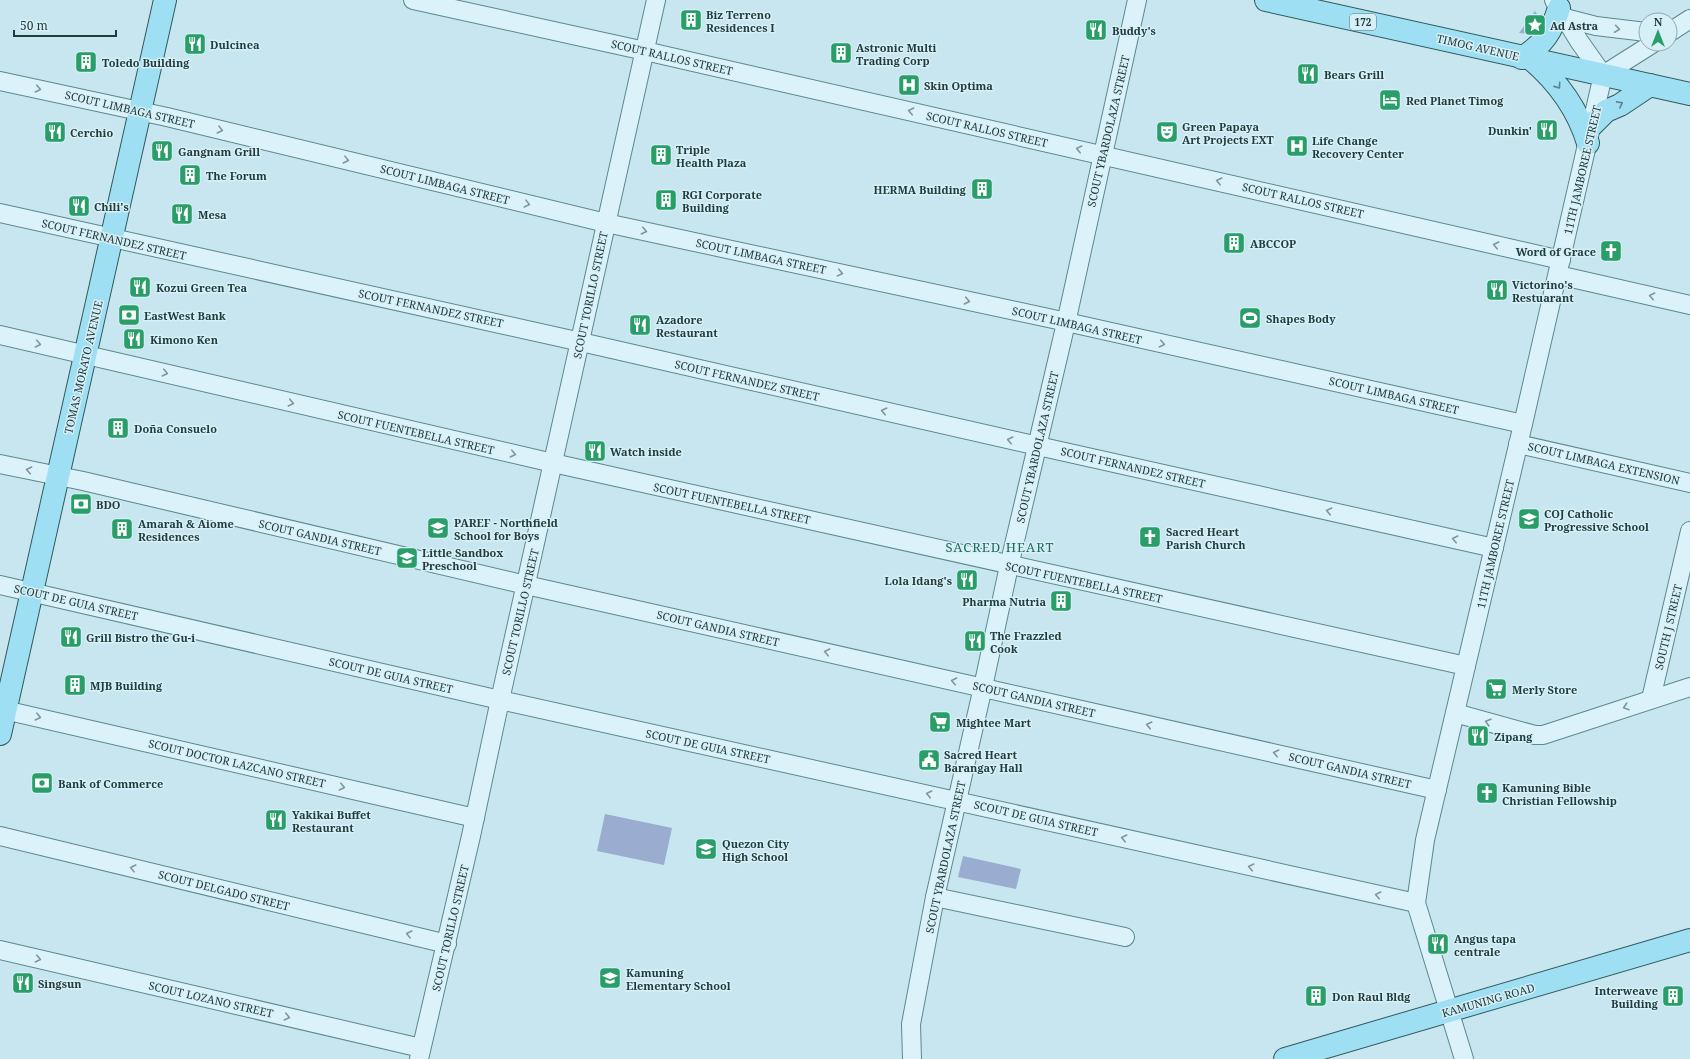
<svg xmlns="http://www.w3.org/2000/svg" width="1690" height="1059" viewBox="0 0 1690 1059" font-family="'Noto Serif',serif">
  <style>
    .green { fill: #9aaccf }
    .lines { fill: none; stroke-linecap: round; stroke-linejoin: round }
    .minor-casing { stroke: #5b898d; stroke-width: 20 }
    .major-casing { stroke: #305a5b; stroke-width: 24 }
    .minor { stroke: #dbf2fa; stroke-width: 18 }
    .major { stroke: #9fdff3; stroke-width: 22 }
    .oneway { stroke: #7e979c }
    .oneway2 { stroke: #59858f }
    .labels { text-anchor: middle; dominant-baseline: central; stroke-width: 3; stroke-linejoin: round; paint-order: stroke }
    .shield { fill: #d7eff7; stroke: #577275; stroke-width: 1 }
    .shield-label { font-size: 10px; font-weight: bold; fill: #203c3d }
    .poi-label { font-size: 11px; font-weight: bold; fill: #203c3d; stroke: #d7eff7; text-anchor: start }
    .street-label { font-size: 11px; fill: #203c3d; stroke: #d7eff7 }
    .quarter-label { font-size: 13px; letter-spacing: 1px; fill: #1d6b58; stroke: #d7eff7 }
  </style>
  <rect width="100%" height="100%" fill="#c7e6f0"/>
  <!-- green -->
  <g class="green">
    <polygon points="1535,11 1544,25 1537,34 1519,33"/>
    <polygon points="605,814 672,828 664,865 597,851"/>
    <polygon points="963,856 1021,869 1016,889 958,877"/>
  </g>
  <g class="lines">
    <!-- minor casing -->
    <g class="minor-casing">
      <g id="minor">
        <polyline points="413,0 645,51 1561,260"/>
        <polyline points="1554,0 1579,41 1603,75"/>
        <polyline points="1565,18 1596,26 1646,32"/>
        <polyline points="1670,32 1690,19"/>
        <polyline points="1603,75 1652,44"/>
        <polyline points="0,81 167,117 606,223 1053,319 1523,424"/>
        <polyline points="0,213 581,342 1038,446 1494,548"/>
        <polyline points="1558,275 1690,305"/>
        <polyline points="0,335 553,463 1466,666"/>
        <polyline points="1518,444 1690,483"/>
        <polyline points="0,464 83,481 526,585 1437,790"/>
        <polyline points="0,585 500,700 1416,903"/>
        <polyline points="1651,699 1690,531"/>
        <polyline points="0,709 475,818"/>
        <polyline points="1455,713 1535,735 1543,735 1690,687"/>
        <polyline points="0,836 447,944"/>
        <polyline points="935,897 1125,937"/>
        <polyline points="0,950 421,1048"/>
        <polyline points="419,1059 471,836 500,700 656,0"/>
        <polyline points="912,1059 911,1024 935,897 983,687 1009,566 1066,323 1137,0"/>
        <polyline points="1464,1059 1416,903 1425,840 1523,424 1603,75"/>
      </g>
    </g>
    <!-- major casing -->
    <g class="major-casing">
      <g id="major">
        <polyline points="1266,0 1690,94"/>
        <path d="M1522 58C1544 44 1552 31 1559 8"/>
        <path d="M1531 59C1557 81 1578 110 1588 143"/>
        <polyline points="1592,125 1606,111 1620,105 1650,85"/>
        <polyline points="0,734 165,0"/>
        <polyline points="1285,1059 1690,940"/>
      </g>
    </g>
    <!-- minor -->
    <use href="#minor" class="minor"/>
    <!-- major -->
    <use href="#major" class="major"/>
  </g>
  <!-- one-way arrows -->
  <defs><path id="oneway-chevron" d="M-2-3.5L2.5 0L-2 3.5" fill="none" stroke-width="1.6" stroke-linecap="round" stroke-linejoin="round"/></defs>
  <g class="oneway">
    <use href="#oneway-chevron" transform="translate(1617 29) rotate(8)"/>
    <use href="#oneway-chevron" transform="translate(38 89) rotate(12)"/>
    <use href="#oneway-chevron" transform="translate(911 111) rotate(-167)"/>
    <use href="#oneway-chevron" transform="translate(220 130) rotate(14)"/>
    <use href="#oneway-chevron" transform="translate(1079 149) rotate(-167)"/>
    <use href="#oneway-chevron" transform="translate(346 160) rotate(14)"/>
    <use href="#oneway-chevron" transform="translate(1219 181) rotate(-167)"/>
    <use href="#oneway-chevron" transform="translate(527 204) rotate(14)"/>
    <use href="#oneway-chevron" transform="translate(644 231) rotate(12)"/>
    <use href="#oneway-chevron" transform="translate(1496 245) rotate(-167)"/>
    <use href="#oneway-chevron" transform="translate(840 273) rotate(12)"/>
    <use href="#oneway-chevron" transform="translate(1652 296) rotate(-167)"/>
    <use href="#oneway-chevron" transform="translate(967 301) rotate(12)"/>
    <use href="#oneway-chevron" transform="translate(38 344) rotate(12)"/>
    <use href="#oneway-chevron" transform="translate(1162 344) rotate(13)"/>
    <use href="#oneway-chevron" transform="translate(165 373) rotate(13)"/>
    <use href="#oneway-chevron" transform="translate(291 403) rotate(13)"/>
    <use href="#oneway-chevron" transform="translate(884 411) rotate(-167)"/>
    <use href="#oneway-chevron" transform="translate(1010 440) rotate(-167)"/>
    <use href="#oneway-chevron" transform="translate(513 454) rotate(13)"/>
    <use href="#oneway-chevron" transform="translate(29 470) rotate(-168)"/>
    <use href="#oneway-chevron" transform="translate(1329 511) rotate(-167)"/>
    <use href="#oneway-chevron" transform="translate(1455 539) rotate(-167)"/>
    <use href="#oneway-chevron" transform="translate(827 652) rotate(-167)"/>
    <use href="#oneway-chevron" transform="translate(954 681) rotate(-167)"/>
    <use href="#oneway-chevron" transform="translate(1626 707) rotate(162)"/>
    <use href="#oneway-chevron" transform="translate(38 717) rotate(13)"/>
    <use href="#oneway-chevron" transform="translate(1488 722) rotate(-164)"/>
    <use href="#oneway-chevron" transform="translate(1149 725) rotate(-167)"/>
    <use href="#oneway-chevron" transform="translate(1276 753) rotate(-167)"/>
    <use href="#oneway-chevron" transform="translate(342 787) rotate(13)"/>
    <use href="#oneway-chevron" transform="translate(929 794) rotate(-168)"/>
    <use href="#oneway-chevron" transform="translate(1124 838) rotate(-167)"/>
    <use href="#oneway-chevron" transform="translate(1251 867) rotate(-167)"/>
    <use href="#oneway-chevron" transform="translate(133 868) rotate(-166)"/>
    <use href="#oneway-chevron" transform="translate(1378 895) rotate(-167)"/>
    <use href="#oneway-chevron" transform="translate(409 934) rotate(-166)"/>
    <use href="#oneway-chevron" transform="translate(38 959) rotate(13)"/>
    <use href="#oneway-chevron" transform="translate(287 1017) rotate(13)"/>
  </g>
  <g class="oneway2">
    <use href="#oneway-chevron" transform="translate(1558 86) rotate(55)"/>
    <use href="#oneway-chevron" transform="translate(1620 104) rotate(-28)"/>
  </g>
  <!-- icons -->
  <defs>
    <g id="building-square" transform="scale(1.15)"><rect x="-9" y="-9" width="18" height="18" rx="4" fill="#299e69" stroke="#d7eff7"/><path d="M-4-6H4V6H1V3H-1V6H-4ZM-2.5-4.3h1.7v1.8h-1.7ZM.8-4.3h1.7v1.8H.8ZM-2.5-1h1.7V.8h-1.7ZM.8-1h1.7V.8H.8Z" fill="#fff"/></g>
    <g id="sight-square" transform="scale(1.15)"><rect x="-9" y="-9" width="18" height="18" rx="4" fill="#299e69" stroke="#d7eff7"/><path d="M0-6L1.8-2.2L6-1.7L2.9 1.2L3.7 5.4L0 3.3L-3.7 5.4L-2.9 1.2L-6-1.7L-1.8-2.2Z" fill="#fff"/></g>
    <g id="restaurant-square" transform="scale(1.15)"><rect x="-9" y="-9" width="18" height="18" rx="4" fill="#299e69" stroke="#d7eff7"/><path d="M-5-6h1v4h1v-4h1v4h1v-4h1v5L-1.5 .5V6h-2V.5L-5-1ZM5-6V6H3V1.5H1.5Q1.5-4 5-6Z" fill="#fff"/></g>
    <g id="hospital-square" transform="scale(1.15)"><rect x="-9" y="-9" width="18" height="18" rx="4" fill="#299e69" stroke="#d7eff7"/><path d="M-5-5h3v3.5h4V-5h3V5h-3V1.5h-4V5h-3Z" fill="#fff"/></g>
    <g id="hotel-square" transform="scale(1.15)"><rect x="-9" y="-9" width="18" height="18" rx="4" fill="#299e69" stroke="#d7eff7"/><path d="M-6-4.5h1.5V1H6V5H4.5V3h-9V5H-6ZM-4 0a1.8 1.8 0 1 1 3.6 0ZM.5 0V-2.5h3Q6-2.5 6 0Z" fill="#fff"/></g>
    <g id="theatre-square" transform="scale(1.15)"><rect x="-9" y="-9" width="18" height="18" rx="4" fill="#299e69" stroke="#d7eff7"/><path d="M-5-5.5Q0-4 5-5.5V0Q5 5 0 6Q-5 5-5 0ZM-3.3-2.5H-1v1.5H-3.3ZM1-2.5H3.3v1.5H1ZM-2.8 1Q0 5.5 2.8 1Z" fill="#fff"/></g>
    <g id="church-square" transform="scale(1.15)"><rect x="-9" y="-9" width="18" height="18" rx="4" fill="#299e69" stroke="#d7eff7"/><path d="M-1.2-6h2.4v3.5h3.3v2.4h-3.3V6h-2.4V-.1h-3.3v-2.4h3.3Z" fill="#fff"/></g>
    <g id="bank-square" transform="scale(1.15)"><rect x="-9" y="-9" width="18" height="18" rx="4" fill="#299e69" stroke="#d7eff7"/><path d="M-6-4H6V4H-6ZM0-2.3a2.3 2.3 0 1 0 0 4.6a2.3 2.3 0 1 0 0-4.6Z" fill="#fff"/></g>
    <g id="stadium-square" transform="scale(1.15)"><rect x="-9" y="-9" width="18" height="18" rx="4" fill="#299e69" stroke="#d7eff7"/><path d="M0-5a6.5 5 0 1 0 0 10a6.5 5 0 1 0 0-10ZM-3.5-1.8h7v3.6h-7Z" fill="#fff"/></g>
    <g id="school-square" transform="scale(1.15)"><rect x="-9" y="-9" width="18" height="18" rx="4" fill="#299e69" stroke="#d7eff7"/><path d="M0-5L7-2L0 1L-7-2ZM-4 1L0 2.5L4 1V4Q0 6-4 4Z" fill="#fff"/></g>
    <g id="supermarket-square" transform="scale(1.15)"><rect x="-9" y="-9" width="18" height="18" rx="4" fill="#299e69" stroke="#d7eff7"/><path d="M-6-5.5h2.5l.6 2H6L4.5 2H-2.5L-4.4-4H-6ZM-1.5 3.2a1.3 1.3 0 1 0 .1 0ZM3 3.2a1.3 1.3 0 1 0 .1 0Z" fill="#fff"/></g>
    <g id="civic-square" transform="scale(1.15)"><rect x="-9" y="-9" width="18" height="18" rx="4" fill="#299e69" stroke="#d7eff7"/><path d="M-.6-6.5H3V-4.5H.6V-3L4-1V1h2V6H-6V1h2V-1L-.6-3ZM-1.2 2.5V6h2.4V2.5Z" fill="#fff"/></g>
  </defs>
  <g fill-rule="evenodd">
    <use href="#building-square" x="691" y="20"/>
    <use href="#sight-square" x="1535" y="25"/>
    <use href="#restaurant-square" x="1096" y="30"/>
    <use href="#restaurant-square" x="195" y="44"/>
    <use href="#building-square" x="841" y="53"/>
    <use href="#building-square" x="86" y="62"/>
    <use href="#restaurant-square" x="1308" y="74"/>
    <use href="#hospital-square" x="909" y="85"/>
    <use href="#hotel-square" x="1390" y="100"/>
    <use href="#restaurant-square" x="1547" y="130"/>
    <use href="#restaurant-square" x="55" y="132"/>
    <use href="#theatre-square" x="1167" y="132"/>
    <use href="#hospital-square" x="1297" y="146"/>
    <use href="#restaurant-square" x="162" y="151"/>
    <use href="#building-square" x="661" y="155"/>
    <use href="#building-square" x="190" y="175"/>
    <use href="#building-square" x="982" y="189"/>
    <use href="#building-square" x="666" y="200"/>
    <use href="#restaurant-square" x="79" y="206"/>
    <use href="#restaurant-square" x="182" y="214"/>
    <use href="#building-square" x="1234" y="243"/>
    <use href="#church-square" x="1611" y="251"/>
    <use href="#restaurant-square" x="140" y="287"/>
    <use href="#restaurant-square" x="1497" y="290"/>
    <use href="#bank-square" x="129" y="315"/>
    <use href="#stadium-square" x="1250" y="318"/>
    <use href="#restaurant-square" x="640" y="325"/>
    <use href="#restaurant-square" x="134" y="339"/>
    <use href="#building-square" x="118" y="428"/>
    <use href="#restaurant-square" x="595" y="451"/>
    <use href="#bank-square" x="81" y="504"/>
    <use href="#school-square" x="1529" y="519"/>
    <use href="#school-square" x="438" y="528"/>
    <use href="#building-square" x="122" y="529"/>
    <use href="#church-square" x="1150" y="537"/>
    <use href="#school-square" x="407" y="558"/>
    <use href="#restaurant-square" x="967" y="580"/>
    <use href="#building-square" x="1061" y="601"/>
    <use href="#restaurant-square" x="71" y="637"/>
    <use href="#restaurant-square" x="975" y="641"/>
    <use href="#building-square" x="75" y="685"/>
    <use href="#supermarket-square" x="1496" y="689"/>
    <use href="#supermarket-square" x="940" y="722"/>
    <use href="#restaurant-square" x="1478" y="736"/>
    <use href="#civic-square" x="929" y="760"/>
    <use href="#bank-square" x="42" y="783"/>
    <use href="#church-square" x="1487" y="793"/>
    <use href="#restaurant-square" x="276" y="820"/>
    <use href="#school-square" x="706" y="849"/>
    <use href="#restaurant-square" x="1438" y="944"/>
    <use href="#school-square" x="610" y="978"/>
    <use href="#restaurant-square" x="23" y="983"/>
    <use href="#building-square" x="1316" y="996"/>
    <use href="#building-square" x="1673" y="996"/>
  </g>
  <g class="labels">
    <!-- shield labels -->
    <rect class="shield" x="1350" y="14" width="26" height="16" rx="3"/>
    <g class="shield-label">
      <text x="1363" y="22">172</text>
    </g>
    <!-- poi labels -->
    <g class="poi-label">
      <text x="706" y="14">Biz Terreno<tspan x="706" dy="13">Residences I</tspan></text>
      <text x="1550" y="25">Ad Astra</text>
      <text x="1112" y="30">Buddy's</text>
      <text x="210" y="44">Dulcinea</text>
      <text x="856" y="47">Astronic Multi<tspan x="856" dy="13">Trading Corp</tspan></text>
      <text x="102" y="62">Toledo Building</text>
      <text x="1324" y="74">Bears Grill</text>
      <text x="924" y="85">Skin Optima</text>
      <text x="1406" y="100">Red Planet Timog</text>
      <text x="1182" y="126">Green Papaya<tspan x="1182" dy="13">Art Projects EXT</tspan></text>
      <text x="1532" y="130" text-anchor="end">Dunkin'</text>
      <text x="70" y="132">Cerchio</text>
      <text x="1312" y="140">Life Change<tspan x="1312" dy="13">Recovery Center</tspan></text>
      <text x="676" y="149">Triple<tspan x="676" dy="13">Health Plaza</tspan></text>
      <text x="178" y="151">Gangnam Grill</text>
      <text x="206" y="175">The Forum</text>
      <text x="966" y="189" text-anchor="end">HERMA Building</text>
      <text x="682" y="194">RGI Corporate<tspan x="682" dy="13">Building</tspan></text>
      <text x="94" y="206">Chili's</text>
      <text x="198" y="214">Mesa</text>
      <text x="1250" y="243">ABCCOP</text>
      <text x="1596" y="251" text-anchor="end">Word of Grace</text>
      <text x="1512" y="284">Victorino's<tspan x="1512" dy="13">Restuarant</tspan></text>
      <text x="156" y="287">Kozui Green Tea</text>
      <text x="144" y="315">EastWest Bank</text>
      <text x="1266" y="318">Shapes Body</text>
      <text x="656" y="319">Azadore<tspan x="656" dy="13">Restaurant</tspan></text>
      <text x="150" y="339">Kimono Ken</text>
      <text x="134" y="428">Doña Consuelo</text>
      <text x="610" y="451">Watch inside</text>
      <text x="96" y="504">BDO</text>
      <text x="1544" y="513">COJ Catholic<tspan x="1544" dy="13">Progressive School</tspan></text>
      <text x="454" y="522">PAREF - Northfield<tspan x="454" dy="13">School for Boys</tspan></text>
      <text x="138" y="523">Amarah &amp; Aiome<tspan x="138" dy="13">Residences</tspan></text>
      <text x="1166" y="531">Sacred Heart<tspan x="1166" dy="13">Parish Church</tspan></text>
      <text x="422" y="552">Little Sandbox<tspan x="422" dy="13">Preschool</tspan></text>
      <text x="952" y="580" text-anchor="end">Lola Idang's</text>
      <text x="1046" y="601" text-anchor="end">Pharma Nutria</text>
      <text x="990" y="635">The Frazzled<tspan x="990" dy="13">Cook</tspan></text>
      <text x="86" y="637">Grill Bistro the Gu-i</text>
      <text x="90" y="685">MJB Building</text>
      <text x="1512" y="689">Merly Store</text>
      <text x="956" y="722">Mightee Mart</text>
      <text x="1494" y="736">Zipang</text>
      <text x="944" y="754">Sacred Heart<tspan x="944" dy="13">Barangay Hall</tspan></text>
      <text x="58" y="783">Bank of Commerce</text>
      <text x="1502" y="787">Kamuning Bible<tspan x="1502" dy="13">Christian Fellowship</tspan></text>
      <text x="292" y="814">Yakikai Buffet<tspan x="292" dy="13">Restaurant</tspan></text>
      <text x="722" y="843">Quezon City<tspan x="722" dy="13">High School</tspan></text>
      <text x="1454" y="938">Angus tapa<tspan x="1454" dy="13">centrale</tspan></text>
      <text x="626" y="972">Kamuning<tspan x="626" dy="13">Elementary School</tspan></text>
      <text x="38" y="983">Singsun</text>
      <text x="1658" y="990" text-anchor="end">Interweave<tspan x="1658" dy="13">Building</tspan></text>
      <text x="1332" y="996">Don Raul Bldg</text>
    </g>
    <!-- street labels -->
    <g class="street-label">
      <text transform="translate(1478 47) rotate(13)">TIMOG AVENUE</text>
      <text transform="translate(672 57) rotate(13)">SCOUT RALLOS STREET</text>
      <text transform="translate(130 109) rotate(13)">SCOUT LIMBAGA STREET</text>
      <text transform="translate(987 129) rotate(13)">SCOUT RALLOS STREET</text>
      <text transform="translate(1108 131) rotate(-77)">SCOUT YBARDOLAZA STREET</text>
      <text transform="translate(1582 170) rotate(-77)">11TH JAMBOREE STREET</text>
      <text transform="translate(445 184) rotate(14)">SCOUT LIMBAGA STREET</text>
      <text transform="translate(1303 200) rotate(13)">SCOUT RALLOS STREET</text>
      <text transform="translate(114 239) rotate(13)">SCOUT FERNANDEZ STREET</text>
      <text transform="translate(761 256) rotate(12)">SCOUT LIMBAGA STREET</text>
      <text transform="translate(590 295) rotate(-78)">SCOUT TORILLO STREET</text>
      <text transform="translate(431 308) rotate(12)">SCOUT FERNANDEZ STREET</text>
      <text transform="translate(1077 325) rotate(13)">SCOUT LIMBAGA STREET</text>
      <text transform="translate(83 367) rotate(-77)">TOMAS MORATO AVENUE</text>
      <text transform="translate(747 380) rotate(13)">SCOUT FERNANDEZ STREET</text>
      <text transform="translate(1394 395) rotate(13)">SCOUT LIMBAGA STREET</text>
      <text transform="translate(416 432) rotate(13)">SCOUT FUENTEBELLA STREET</text>
      <text transform="translate(1037 447) rotate(-77)">SCOUT YBARDOLAZA STREET</text>
      <text transform="translate(1604 463) rotate(13)">SCOUT LIMBAGA EXTENSION</text>
      <text transform="translate(1133 467) rotate(13)">SCOUT FERNANDEZ STREET</text>
      <text transform="translate(732 503) rotate(12)">SCOUT FUENTEBELLA STREET</text>
      <text transform="translate(320 537) rotate(13)">SCOUT GANDIA STREET</text>
      <text transform="translate(1495 544) rotate(-77)">11TH JAMBOREE STREET</text>
      <text transform="translate(1084 582) rotate(12)">SCOUT FUENTEBELLA STREET</text>
      <text transform="translate(76 602) rotate(13)">SCOUT DE GUIA STREET</text>
      <text transform="translate(520 612) rotate(-77)">SCOUT TORILLO STREET</text>
      <text transform="translate(1668 627) rotate(-77)">SOUTH J STREET</text>
      <text transform="translate(718 628) rotate(13)">SCOUT GANDIA STREET</text>
      <text transform="translate(391 675) rotate(13)">SCOUT DE GUIA STREET</text>
      <text transform="translate(1034 699) rotate(13)">SCOUT GANDIA STREET</text>
      <text transform="translate(708 746) rotate(12)">SCOUT DE GUIA STREET</text>
      <text transform="translate(237 763) rotate(13)">SCOUT DOCTOR LAZCANO STREET</text>
      <text transform="translate(1350 770) rotate(13)">SCOUT GANDIA STREET</text>
      <text transform="translate(1036 818) rotate(13)">SCOUT DE GUIA STREET</text>
      <text transform="translate(945 857) rotate(-78)">SCOUT YBARDOLAZA STREET</text>
      <text transform="translate(224 890) rotate(14)">SCOUT DELGADO STREET</text>
      <text transform="translate(450 928) rotate(-77)">SCOUT TORILLO STREET</text>
      <text transform="translate(211 999) rotate(13)">SCOUT LOZANO STREET</text>
      <text transform="translate(1488 1000) rotate(-16)">KAMUNING ROAD</text>
    </g>
    <!-- quarter labels -->
    <g class="quarter-label">
      <text x="1000" y="547">SACRED HEART</text>
    </g>
  </g>
  <!-- north arrow -->
  <g transform="translate(1658 32)"><circle r="19" fill="#d7eff7" stroke="#8ea7ad"/>
  <path d="M0-3L7 15L0 10L-7 15Z" fill="#299e69"/>
  <text y="-6" font-size="11" font-weight="bold" text-anchor="middle" fill="#203c3d">N</text>
  </g>
  <!-- scale -->
  <path d="M14 30v6h102v-6" fill="none" stroke="#203c3d" stroke-width="2"/>
  <text x="20" y="30" font-size="12" fill="#203c3d" stroke="#d7eff7" stroke-width="3" paint-order="stroke">50 m</text>
</svg>
